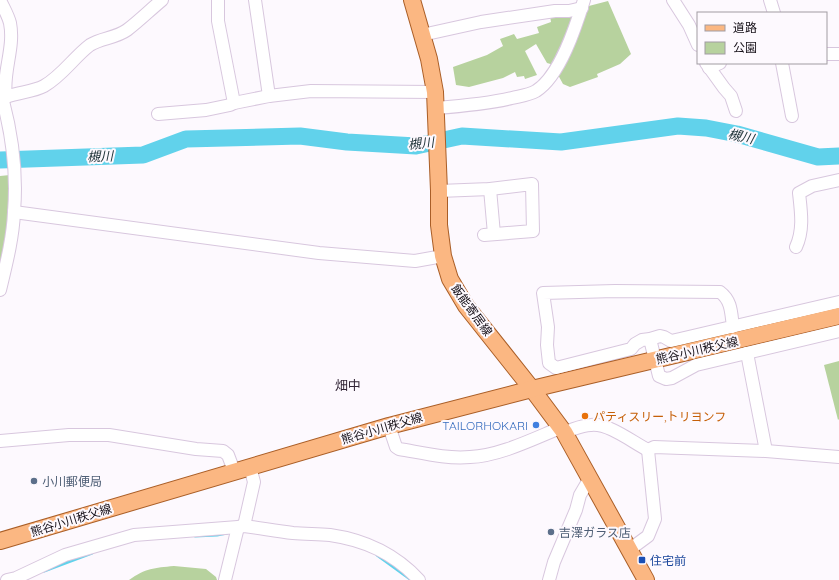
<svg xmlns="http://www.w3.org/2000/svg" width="839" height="580" viewBox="0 0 839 580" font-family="Quicksand,'Noto Sans JP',sans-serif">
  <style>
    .green { fill: #b7d29e }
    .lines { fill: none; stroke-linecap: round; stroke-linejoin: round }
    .stream { stroke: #61d2eb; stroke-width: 3 }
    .river { stroke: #61d2eb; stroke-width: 17 }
    .minor-casing { stroke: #d8c7de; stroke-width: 14 }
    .major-casing { stroke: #aa5e27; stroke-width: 18 }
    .minor { stroke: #fff; stroke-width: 12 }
    .major { stroke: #fbb782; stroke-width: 16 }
    .food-dot { fill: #e8710a; stroke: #fdf9fe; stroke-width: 1.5 }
    .shop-dot { fill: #3f7fe0; stroke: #fdf9fe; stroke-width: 1.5 }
    .service-dot { fill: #5c6f8a; stroke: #fdf9fe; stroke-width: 1.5 }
    .transit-dot { fill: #1a4fb4; stroke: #fdf9fe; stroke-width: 1.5 }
    .labels { text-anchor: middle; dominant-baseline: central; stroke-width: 4; stroke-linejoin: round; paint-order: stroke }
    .street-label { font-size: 12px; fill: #171119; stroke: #fdf9fe }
    .food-label { font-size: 12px; fill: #c56008; stroke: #fdf9fe; text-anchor: start }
    .shop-label { font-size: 12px; fill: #366cbe; stroke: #fdf9fe; text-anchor: end }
    .service-label { font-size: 12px; fill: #4e5e75; stroke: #fdf9fe; text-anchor: start }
    .transit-label { font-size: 12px; fill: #164399; stroke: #fdf9fe; text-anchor: start }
    .water-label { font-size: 13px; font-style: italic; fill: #1d3136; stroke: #fdf9fe }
    .neighbourhood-label { font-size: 13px; fill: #312435; stroke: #fdf9fe }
  </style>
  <rect width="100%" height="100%" fill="#fdf9fe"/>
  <!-- green -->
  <g class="green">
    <polygon points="608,1 631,54 620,64 597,74 598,77 570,87 563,84 557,73 585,7"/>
    <polygon points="574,15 554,65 547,63 536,44 525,51 537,75 525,79 524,76 517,77 515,72 503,78 469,87 456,85 453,67 487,55 503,46 500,39 514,34 517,39 539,33 537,27 551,22 550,16"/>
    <polygon points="10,175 12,204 0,267 0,176"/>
    <polygon points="839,361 839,419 838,420 824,365"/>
    <path d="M174 566 206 569 216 577 217 580H129C146 568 154 568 174 566Z"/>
  </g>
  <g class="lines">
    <!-- stream -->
    <g class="stream">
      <polyline points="195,536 217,535 227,533"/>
      <polyline points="377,555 410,579"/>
      <polyline points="44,571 92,553"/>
    </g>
    <!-- river -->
    <polyline class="river" points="0,160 143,155 186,139 300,136 347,142 416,146 462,136 561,142 678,126 706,128 737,134 818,157 839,156"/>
    <!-- minor casing -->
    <g class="minor-casing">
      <g id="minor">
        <polyline points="218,0 218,21 234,103"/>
        <polyline points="255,0 269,96"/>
        <polyline points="673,0 689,25 698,45"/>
        <polyline points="770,0 774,13"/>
        <polyline points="422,35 481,22 555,11 569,11 582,8"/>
        <polyline points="826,54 839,54"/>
        <polyline points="706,63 724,88 731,96 736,111"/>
        <polyline points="782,63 792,116"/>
        <polyline points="709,68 720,63"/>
        <path d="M6 97C18 92 33 92 44 86 62 76 74 57 90 45 101 38 116 38 127 30 139 21 150 10 162 0"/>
        <path d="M436 108C462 106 487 104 512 98 520 96 529 95 536 91 560 76 576 26 584 0"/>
        <polyline points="158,114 206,110 230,105 234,103 269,96 311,91 435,92"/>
        <polyline points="490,189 494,234"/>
        <polyline points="439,191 490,189 532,184 533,231 484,235"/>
        <polyline points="14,212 319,253 415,261 443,256"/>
        <path d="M796 247C804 230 801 211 799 193L812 186 839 180"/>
        <path d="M0 290C6 265 13 238 14 212 17 176 12 135 3 101L6 97C2 73 15 48 10 23 8 15 3 7 0 0"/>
        <path d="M733 327C731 313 732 301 720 292L615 291 543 293 548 327 547 345 549 363 556 368 631 349 635 344 642 340 650 339 660 336 664 337 671 341 680 339 839 302"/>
        <polyline points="650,339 659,376 666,379 672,378 696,365 839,331"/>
        <polyline points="747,353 766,451"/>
        <path d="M389 426 396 447 399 449C423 453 446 459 470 457 499 456 533 439 560 428"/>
        <path d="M564 432C572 430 582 425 591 425 609 423 632 442 648 450"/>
        <polyline points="0,441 69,435 109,435 196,449 223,451 228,455 234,471"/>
        <polyline points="244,526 254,482 250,467"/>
        <polyline points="629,550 648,536 655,519 648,450 654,447 766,451 839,457"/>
        <path d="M7 580 16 578 65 555 134 535 238 527 244 526C260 528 276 531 293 533 305 534 317 534 330 535 365 540 394 553 419 580"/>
        <polyline points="225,580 238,527"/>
        <polyline points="549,580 554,562 576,510 580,495 590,478"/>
      </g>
    </g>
    <!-- major casing -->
    <g class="major-casing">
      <g id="major">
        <polyline points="412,0 429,59 435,92 439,191 439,225 443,256 450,279 466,306 532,389 564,432 646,580"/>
        <polyline points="0,541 389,426 532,389 839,316"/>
      </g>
    </g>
    <!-- minor -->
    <use href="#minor" class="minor"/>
    <!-- major -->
    <use href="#major" class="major"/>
  </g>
  <!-- markers -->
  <circle class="food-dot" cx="585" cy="416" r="4"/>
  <circle class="shop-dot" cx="536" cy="425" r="4"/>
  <g class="service-dot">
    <circle cx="34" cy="481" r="4"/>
    <circle cx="551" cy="532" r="4"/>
  </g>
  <rect class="transit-dot" x="638" y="556" width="8" height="8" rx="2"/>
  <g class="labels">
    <!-- street labels -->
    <g class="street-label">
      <text transform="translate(472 310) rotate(54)">飯能寄居線</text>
      <text transform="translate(697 350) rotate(-13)">熊谷小川秩父線</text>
      <text transform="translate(382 428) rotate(-16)">熊谷小川秩父線</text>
      <text transform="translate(71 520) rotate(-17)">熊谷小川秩父線</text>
    </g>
    <!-- food labels -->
    <g class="food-label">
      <text x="593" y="416">パティスリー,トリヨンフ</text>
    </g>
    <!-- shop labels -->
    <g class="shop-label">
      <text x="528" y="425">TAILORHOKARI</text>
    </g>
    <!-- service labels -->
    <g class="service-label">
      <text x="42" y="481">小川郵便局</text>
      <text x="559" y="532">吉澤ガラス店</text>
    </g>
    <!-- transit labels -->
    <g class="transit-label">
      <text x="650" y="560">住宅前</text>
    </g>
    <!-- water labels -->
    <g class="water-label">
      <text transform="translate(741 136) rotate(13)">槻川</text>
      <text transform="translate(421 143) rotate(-6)">槻川</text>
      <text transform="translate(100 156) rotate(-2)">槻川</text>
    </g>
    <!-- neighbourhood labels -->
    <g class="neighbourhood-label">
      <text x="348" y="385">畑中</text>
    </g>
  </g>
  <!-- legend -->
  <rect x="697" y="12" width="130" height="52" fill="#fdf9fe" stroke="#a19ca2"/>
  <rect x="705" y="25" width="20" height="6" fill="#fbb782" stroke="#a19ca2"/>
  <text x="733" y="32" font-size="12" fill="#171119">道路</text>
  <rect x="705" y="42" width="20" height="12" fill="#b7d29e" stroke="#a19ca2"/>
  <text x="733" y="52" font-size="12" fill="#171119">公園</text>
</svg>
